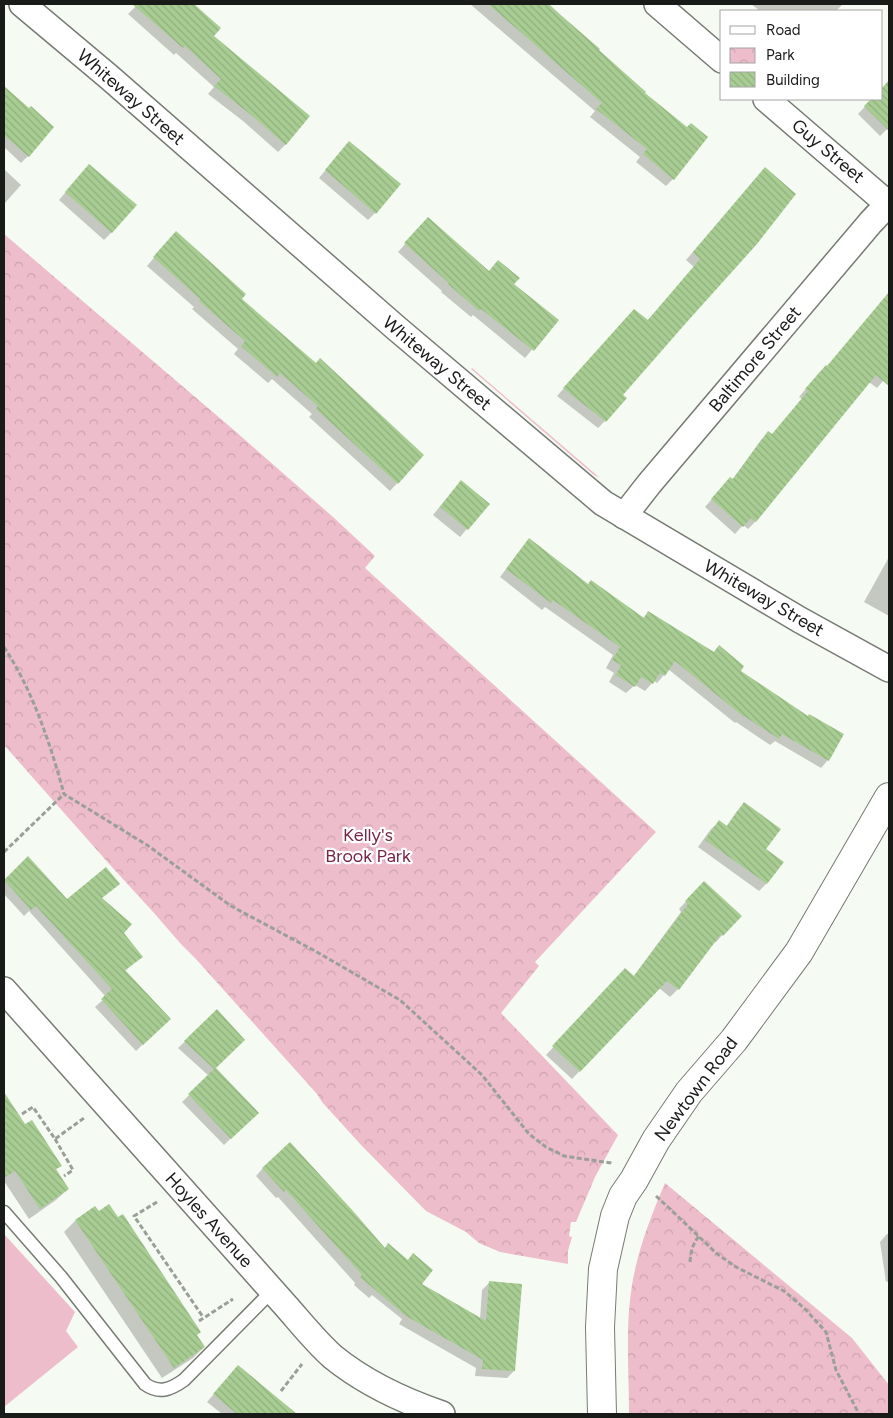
<svg xmlns="http://www.w3.org/2000/svg" width="893" height="1418" viewBox="0 0 893 1418" font-family="Figtree,sans-serif">
  <style>
    .grass { fill: #eebdcc }
    .park { fill: url(#park-crowns) }
    .shadow { fill: #0003 }
    .building { fill: url(#building-back-hatch) }
    .lines { fill: none; stroke-linecap: round; stroke-linejoin: round }
    .service-casing { stroke: #767b73; stroke-width: 15 }
    .minor-casing { stroke: #767b73; stroke-width: 28 }
    .tertiary-casing { stroke: #767b73; stroke-width: 30 }
    .path { stroke: #9b9f99; stroke-width: 3; stroke-dasharray: 5 2.5; stroke-linecap: butt }
    .service { stroke: #fff; stroke-width: 12 }
    .minor { stroke: #fff; stroke-width: 25 }
    .tertiary { stroke: #fff; stroke-width: 28 }
    .labels { text-anchor: middle; dominant-baseline: central; stroke-width: 4.5; stroke-linejoin: round; paint-order: stroke }
    .street-label { font-size: 18px; fill: #191b18; stroke: #fff }
    .park-label { font-size: 18px; fill: #782648; stroke: #fff }
  </style>
  <defs>
    <pattern id="park-crowns" width="20" height="18" patternUnits="userSpaceOnUse" patternTransform="scale(1.25)"><rect width="20" height="18" fill="#eebdcc"/><path d="M2 6a3 3 0 1 1 6 0M12 15a3 3 0 1 1 6 0" fill="none" stroke="#cca2ae"/></pattern>
    <pattern id="building-back-hatch" width="6" height="6" patternUnits="userSpaceOnUse" patternTransform="scale(1.25)"><rect width="6" height="6" fill="#a8cd93"/><path d="M-1 5l2 2M0 0l6 6M5-1l2 2" fill="none" stroke="#90af7e"/></pattern>
  </defs>
  <rect width="100%" height="100%" fill="#f5fbf2"/>
  <!-- grass -->
  <g class="grass">
    <polygon points="472,368 600,478 594,475 471,369"/>
    <polygon points="4,1234 75,1312 66,1331 78,1347 4,1407"/>
  </g>
  <!-- park -->
  <g class="park">
    <polygon points="4,234 235,431 333,517 375,556 365,568 656,832 535,962 539,966 501,1013 618,1135 595,1177 576,1222 571,1222 569,1236 572,1237 568,1251 568,1264 500,1252 479,1243 466,1232 426,1211 362,1146 322,1102 317,1094 195,958 180,943 154,913 111,866 4,745"/>
    <path d="M665 1183 852 1338 889 1385V1414H629C629 1371 625 1327 632 1285 638 1249 651 1216 665 1183Z"/>
  </g>
  <!-- shadow -->
  <g class="shadow">
    <polygon points="138,4 188,4 218,30 212,36 286,144 278,152 243,121 208,94 214,87 176,53 174,55 128,14"/>
    <polygon points="470,4 549,4 598,51 673,179 666,186 636,162 640,157 590,117 595,111"/>
    <polygon points="751,4 843,4 836,11 760,11"/>
    <polygon points="889,82 889,127 880,136 858,114 872,99 882,99 882,89"/>
    <polygon points="4,88 29,110 28,156 21,163 4,147"/>
    <polygon points="342,150 375,213 368,220 319,178"/>
    <polygon points="5,170 21,185 4,204 4,171"/>
    <polygon points="82,173 112,232 104,240 59,200"/>
    <polygon points="758,176 605,421 598,428 557,396 627,317 647,321 694,267 686,260"/>
    <polygon points="421,226 488,272 513,284 557,320 525,358 473,315 471,317 441,292 442,291 398,252"/>
    <polygon points="169,240 240,299 423,455 390,491 309,417 312,414 272,379 268,383 234,354 238,349 192,309 194,307 147,266"/>
    <polygon points="889,294 889,374 877,388 869,382 755,522 748,529 743,525 735,534 705,507 723,486 732,480 761,440 768,433 772,435 802,399 799,397 818,374 826,366 827,367"/>
    <polygon points="454,489 488,504 460,537 433,515"/>
    <polygon points="522,548 588,585 643,618 648,613 713,653 719,647 739,671 828,760 821,768 775,741 770,745 736,722 735,723 668,669 664,675 657,683 654,681 645,691 635,685 626,693 609,682 614,673 606,668 613,655 545,607 542,610 500,577"/>
    <polygon points="889,557 889,616 864,602"/>
    <polygon points="744,804 765,849 782,862 766,884 759,891 698,847 711,829 719,822 726,827 737,811"/>
    <polygon points="28,858 67,901 122,933 141,957 125,971 162,1026 136,1051 95,1007 106,997 29,911 24,916 4,894 4,881"/>
    <polygon points="704,882 740,916 715,943 714,941 678,989 670,997 659,988 572,1079 546,1055 618,977 633,977 681,912 679,909"/>
    <polygon points="217,1011 214,1068 257,1113 224,1145 182,1102 209,1076 178,1048"/>
    <polygon points="12,1106 25,1126 60,1166 55,1170 68,1189 56,1200 29,1219 4,1181 4,1111"/>
    <polygon points="263,1168 384,1249 407,1261 413,1255 420,1284 480,1319 482,1290 489,1283 514,1371 507,1378 475,1376 476,1368 399,1324 402,1319 372,1295 369,1298 354,1285 355,1283 278,1197 276,1198 256,1176"/>
    <polygon points="95,1208 204,1347 193,1358 162,1378 64,1232 75,1221"/>
    <polygon points="887,1234 889,1234 889,1281 886,1282 880,1242"/>
    <polygon points="238,1366 283,1405 276,1414 222,1414 207,1402"/>
  </g>
  <!-- building -->
  <g class="building">
    <polygon points="132,4 194,4 221,28 214,36 310,116 286,145 250,114 214,86 221,79 185,46 183,48"/>
    <polygon points="488,4 548,4 600,49 599,50 646,92 645,93 687,127 691,123 708,137 674,180 643,154 647,149 596,109 602,103"/>
    <polygon points="889,80 889,131 864,106 871,99 882,99 882,88"/>
    <polygon points="4,86 29,108 31,106 54,127 29,157 4,135"/>
    <polygon points="349,141 401,184 376,214 325,170"/>
    <polygon points="89,164 137,205 112,233 65,192"/>
    <polygon points="765,167 796,194 757,244 686,323 623,395 627,398 606,422 563,388 634,309 648,320 700,259 693,252"/>
    <polygon points="428,217 489,271 498,260 520,278 514,284 559,320 534,351 481,309 479,311 448,284 449,283 404,243"/>
    <polygon points="176,231 246,294 242,299 316,363 320,358 424,455 398,484 316,409 318,406 280,373 277,377 241,346 245,341 199,301 200,299 153,257"/>
    <polygon points="889,292 889,386 876,375 756,522 751,518 743,527 711,499 730,477 733,479 768,431 772,434 808,391 805,389 826,365 827,366"/>
    <polygon points="461,480 490,504 468,530 440,507"/>
    <polygon points="529,538 588,584 591,580 644,618 648,611 714,652 719,645 744,666 741,671 808,716 809,714 844,734 829,761 782,734 779,739 744,716 744,717 675,661 665,676 660,673 653,684 641,677 635,687 616,675 621,665 612,660 620,647 553,600 551,603 506,569"/>
    <polygon points="744,802 781,829 766,849 784,862 767,884 705,840 719,820 727,826"/>
    <polygon points="28,856 67,899 106,867 120,884 102,898 132,924 124,933 143,957 125,970 171,1019 143,1045 101,999 112,989 36,906 31,910 4,880"/>
    <polygon points="704,881 742,916 723,936 721,934 679,990 667,981 580,1072 552,1046 625,968 634,976 688,904 685,901"/>
    <polygon points="217,1009 245,1040 216,1068 259,1113 231,1139 188,1094 214,1069 184,1041"/>
    <polygon points="4,1092 25,1124 32,1120 62,1166 56,1169 69,1189 40,1209 15,1171 4,1178"/>
    <polygon points="290,1142 353,1211 385,1248 388,1243 408,1260 413,1253 433,1270 422,1284 486,1321 489,1281 522,1284 515,1371 482,1369 483,1360 406,1316 360,1277 362,1275 286,1190 284,1192 262,1168"/>
    <polygon points="109,1204 118,1217 123,1214 201,1332 197,1335 205,1347 174,1368 75,1220 95,1206 99,1211"/>
    <polygon points="238,1365 262,1385 297,1414 237,1414 213,1394"/>
  </g>
  <g class="lines">
    <!-- service casing -->
    <g class="service-casing">
      <path id="service" d="M4 1212 61 1277 145 1384C159 1394 170 1390 184 1380L272 1291"/>
    </g>
    <!-- minor casing -->
    <g class="minor-casing">
      <g id="minor">
        <polyline points="22,4 109,77 395,327 603,503 800,620 889,669"/>
        <polyline points="657,4 722,60"/>
        <polyline points="766,99 888,204"/>
        <polyline points="624,516 649,484 871,222 889,203"/>
        <path d="M4 990 286 1306C301 1323 316 1342 333 1357 365 1383 404 1401 442 1414"/>
      </g>
    </g>
    <!-- tertiary casing -->
    <g class="tertiary-casing">
      <polyline id="tertiary" points="602,1414 600,1327 603,1269 615,1216 623,1196 634,1180 656,1140 689,1092 734,1040 799,952 889,797"/>
    </g>
    <!-- path -->
    <g class="path">
      <path d="M4 647C33 691 50 743 64 794L147 845 231 906 315 951 400 1000 482 1075 529 1134 546 1147 564 1156 611 1163 613 1164"/>
      <polyline points="4,852 64,794"/>
      <polyline points="22,1114 33,1107 55,1139 84,1118"/>
      <polyline points="55,1139 73,1170 64,1176"/>
      <polyline points="656,1196 669,1208 716,1253 736,1267 784,1291 805,1309 826,1332 836,1370 859,1414"/>
      <polyline points="157,1202 134,1216 203,1317"/>
      <path d="M690 1262C691 1251 692 1245 699 1236"/>
      <polyline points="199,1321 233,1299"/>
      <polyline points="281,1391 302,1364"/>
    </g>
    <!-- service -->
    <use href="#service" class="service"/>
    <!-- minor -->
    <use href="#minor" class="minor"/>
    <!-- tertiary -->
    <use href="#tertiary" class="tertiary"/>
  </g>
  <g class="labels">
    <!-- street labels -->
    <g class="street-label">
      <text transform="translate(131 97) rotate(41)">Whiteway Street</text>
      <text transform="translate(828 151) rotate(40)">Guy Street</text>
      <text transform="translate(755 359) rotate(-50)">Baltimore Street</text>
      <text transform="translate(437 363) rotate(40)">Whiteway Street</text>
      <text transform="translate(764 598) rotate(30)">Whiteway Street</text>
      <text transform="translate(696 1089) rotate(-53)">Newtown Road</text>
      <text transform="translate(209 1220) rotate(48)">Hoyles Avenue</text>
    </g>
    <!-- park labels -->
    <g class="park-label">
      <text x="368" y="835">Kelly's<tspan x="368" dy="21">Brook Park</tspan></text>
    </g>
  </g>
  <!-- border -->
  <rect width="893" height="1418" fill="none" stroke="#191b18" stroke-width="10"/>
  <!-- legend -->
  <rect x="720" y="10" width="162" height="90" fill="#ffffff" stroke="#a3a4a3"/>
  <rect x="730" y="26" width="25" height="8" fill="#ffffff" stroke="#a3a4a3"/>
  <text x="766" y="35" font-size="15" fill="#191b18">Road</text>
  <rect x="730" y="48" width="25" height="15" fill="url(#park-crowns)" stroke="#a3a4a3"/>
  <text x="766" y="60" font-size="15" fill="#191b18">Park</text>
  <rect x="730" y="72" width="25" height="15" fill="url(#building-back-hatch)" stroke="#a3a4a3"/>
  <text x="766" y="85" font-size="15" fill="#191b18">Building</text>
</svg>
